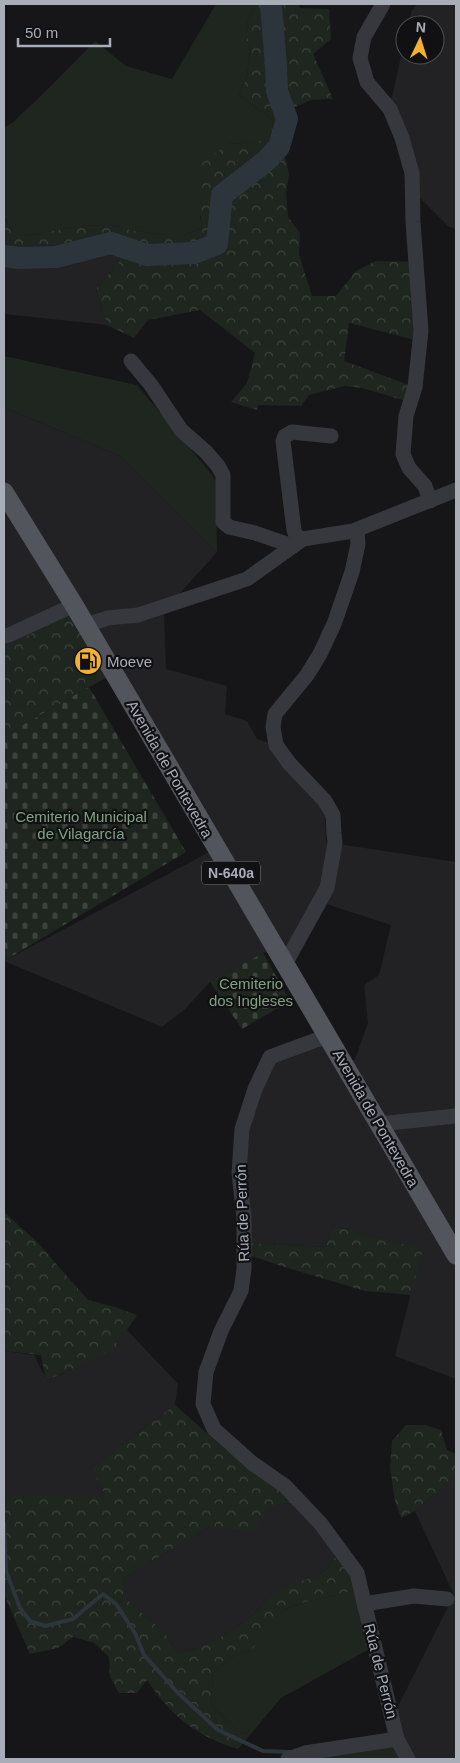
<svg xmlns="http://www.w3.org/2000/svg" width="460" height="1763" viewBox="0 0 460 1763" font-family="Arial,sans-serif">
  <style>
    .built { fill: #222225 }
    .green { fill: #1e261f }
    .forest { fill: url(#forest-crowns) }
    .cemetery { fill: url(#cemetery-stones) }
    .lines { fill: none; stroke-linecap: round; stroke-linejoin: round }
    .stream { stroke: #2c353c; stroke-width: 4 }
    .river { stroke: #2c353c; stroke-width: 22 }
    .minor { stroke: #37383d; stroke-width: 15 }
    .major { stroke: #53555c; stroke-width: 19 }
    .labels { text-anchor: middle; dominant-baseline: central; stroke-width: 4.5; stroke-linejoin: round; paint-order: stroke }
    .shield { fill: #111113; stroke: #7b7e86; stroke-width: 1 }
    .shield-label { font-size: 14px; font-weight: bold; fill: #a8adb8 }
    .poi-label { font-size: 15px; fill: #a8adb8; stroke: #111113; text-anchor: start }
    .street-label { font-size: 15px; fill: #a8adb8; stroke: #111113 }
    .park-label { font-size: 15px; fill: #7fa381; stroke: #111113 }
  </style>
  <defs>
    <pattern id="forest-crowns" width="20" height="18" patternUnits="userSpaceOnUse" patternTransform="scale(1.25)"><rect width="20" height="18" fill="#1e261f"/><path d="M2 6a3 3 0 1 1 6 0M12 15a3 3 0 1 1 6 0" fill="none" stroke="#3c433d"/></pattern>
    <pattern id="cemetery-stones" width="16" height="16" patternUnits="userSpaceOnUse" patternTransform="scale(1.25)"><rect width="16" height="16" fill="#1e261f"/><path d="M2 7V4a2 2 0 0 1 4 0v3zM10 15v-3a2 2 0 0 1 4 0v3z" fill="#3c433d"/></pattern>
  </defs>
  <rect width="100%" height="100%" fill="#161618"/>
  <!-- built -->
  <g class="built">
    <polygon points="418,4 456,4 456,229 449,227 412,190 386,104 392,97 405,38 405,55 435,55 435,25 408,25 412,10"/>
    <polygon points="111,243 122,246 119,262 96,289 107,325 4,314 4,256 19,258"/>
    <polygon points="4,407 120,456 217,552 164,611 166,669 227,686 225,714 247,721 257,739 276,745 330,810 325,819 326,842 456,862 456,1379 395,1356 422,1249 333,1226 326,1247 244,1243 242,1129 270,1057 327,1036 344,1065 355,1059 368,1023 364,985 379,975 391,925 317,901 287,951 277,950 263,953 210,982 185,1009 162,1027 4,961 217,848 82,609 4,663"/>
    <polygon points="127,1330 178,1384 175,1405 91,1468 108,1497 4,1503 4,1351 34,1355 47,1381 119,1346 114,1342"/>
    <polygon points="456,1475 456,1759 408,1759 392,1718 454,1595 415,1511"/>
    <polygon points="300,1502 340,1550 328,1568 317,1576 269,1597 253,1615 227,1634 192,1650 178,1653 164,1632 126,1599 124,1578 192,1537 209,1527 223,1527 239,1532 274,1505"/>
  </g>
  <!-- green -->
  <g class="green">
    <polygon points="216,4 255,4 247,22 246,36 250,51 247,77 239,95 274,121 270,135 258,142 228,144 200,217 202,228 184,235 165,235 135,231 111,225 80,226 25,236 14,232 4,217 5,196 4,194 4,128 12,123 45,92 95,41 126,66 172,79"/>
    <polygon points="4,356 137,385 208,470 216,481 217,552 120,456 4,407"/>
    <polygon points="361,1589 375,1646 281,1698 250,1735 238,1731 211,1705 213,1673 229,1658 251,1650 285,1609 305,1602"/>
    <polygon points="397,1739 408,1759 317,1759 357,1745"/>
  </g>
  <!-- forest -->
  <g class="forest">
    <polygon points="255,4 298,4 300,8 329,9 331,39 313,54 333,99 311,100 295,107 285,156 289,174 286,193 288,217 300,233 299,254 312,296 336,296 356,271 376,261 417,262 419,341 349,323 344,361 409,385 410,402 362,388 345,386 309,395 301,406 258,405 257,410 231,402 247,383 255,353 200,310 148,320 134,338 107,325 96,289 119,262 121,246 101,245 56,257 19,258 4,256 4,194 5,196 4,218 14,232 25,236 80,226 111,225 135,231 165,235 184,235 202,228 196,184 201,164 228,144 258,142 270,135 274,121 239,95 247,77 250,51 246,36 247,22"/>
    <polygon points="77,611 114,673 4,736 4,663 7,646"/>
    <polygon points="4,1212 36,1241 88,1300 115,1307 137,1315 127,1330 115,1342 119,1347 46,1381 41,1355 4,1351"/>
    <polygon points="333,1226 423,1249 411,1295 365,1291 278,1265 244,1253 244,1243 326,1247"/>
    <path d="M175 1405 226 1450 252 1463 300 1502C273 1505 268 1503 256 1529L239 1532 223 1527H209L124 1578 126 1599 164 1632 178 1653 192 1650 227 1634 253 1615 269 1597 289 1585 317 1576 328 1568 340 1550 361 1589 305 1602 285 1609 268 1633 251 1650 229 1658 213 1673 211 1705 238 1731 250 1735 238 1749C197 1737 170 1715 147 1680L137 1693H119L110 1677 109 1657 94 1643 73 1637 58 1648 30 1654 4 1595V1496L107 1497 91 1468Z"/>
    <polygon points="406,1425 425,1425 441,1430 447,1450 456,1454 456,1475 415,1511 401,1518 395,1501 390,1468 392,1441"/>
  </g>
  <!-- cemetery -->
  <g class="cemetery">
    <polygon points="89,687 186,852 4,961 4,736"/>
    <polygon points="263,953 290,1001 242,1029 210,982"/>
  </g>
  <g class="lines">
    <!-- stream -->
    <polyline class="stream" points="4,1523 6,1571 20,1608 30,1621 45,1626 73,1619 103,1594 116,1604 135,1633 144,1655 178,1693 218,1730 263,1751 290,1752"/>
    <!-- river -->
    <polyline class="river" points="4,256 19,258 56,257 111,243 147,255 194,253 217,244 222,195 266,161 279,147 287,119 277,91 276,66 271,6"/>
    <!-- minor -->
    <g class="minor">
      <polyline points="383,4 364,37 360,58 367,82 390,109 402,138 412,173 413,222 421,331 415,387 406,416 403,454 409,468 425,486 430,501"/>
      <polyline points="131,361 151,385 181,430 206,452 218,466 223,475 223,522 229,527 255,533 293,546"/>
      <polyline points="303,539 296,536 294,530 283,441 285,436 292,432 331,436"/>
      <polyline points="86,625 108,618 138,615 247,579 303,539 353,531 456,490"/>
      <polyline points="4,636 9,635 74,605"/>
      <polyline points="285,964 327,888 335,843 334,833 333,815 325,801 289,763 276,745 273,727 275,714 307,675 320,654 334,624 352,572 358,544 357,530"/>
      <polyline points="327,1036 270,1057 255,1089 242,1129 239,1173 244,1218 244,1269 241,1291 221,1331 206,1372 203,1404 214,1429 252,1463 285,1486 321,1524 357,1573 397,1739 408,1759"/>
      <polyline points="379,1124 456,1116"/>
      <polyline points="364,1604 414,1596 447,1599"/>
      <polyline points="288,1759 305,1753 397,1739"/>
    </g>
    <!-- major -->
    <polyline class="major" points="4,492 74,605 456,1255"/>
  </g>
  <!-- icons -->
  <defs>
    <g id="fuel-disc" transform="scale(1.4375)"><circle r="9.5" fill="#f2b134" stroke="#111113"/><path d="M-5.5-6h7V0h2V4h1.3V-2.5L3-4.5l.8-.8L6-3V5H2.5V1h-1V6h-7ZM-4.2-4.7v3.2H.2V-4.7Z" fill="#111"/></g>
  </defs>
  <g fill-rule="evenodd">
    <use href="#fuel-disc" x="88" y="661"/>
  </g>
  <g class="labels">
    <!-- shield labels -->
    <rect class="shield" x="202" y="861.5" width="58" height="23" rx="4"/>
    <g class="shield-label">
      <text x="231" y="873">N-640a</text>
    </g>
    <!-- poi labels -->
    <g class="poi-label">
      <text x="107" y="661">Moeve</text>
    </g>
    <!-- street labels -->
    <g class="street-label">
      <text transform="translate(170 769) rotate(60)">Avenida de Pontevedra</text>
      <text transform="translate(376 1118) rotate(60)">Avenida de Pontevedra</text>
      <text transform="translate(242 1213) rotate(-92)">Rúa de Perrón</text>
      <text transform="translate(381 1671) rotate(76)">Rúa de Perrón</text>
    </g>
    <!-- park labels -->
    <g class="park-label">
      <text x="81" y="816">Cemiterio Municipal<tspan x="81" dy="17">de Vilagarcía</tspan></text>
      <text x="251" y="983">Cemiterio<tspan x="251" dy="17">dos Ingleses</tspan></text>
    </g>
  </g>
  <!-- border -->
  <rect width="460" height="1763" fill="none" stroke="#a8adb8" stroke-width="10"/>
  <!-- north arrow -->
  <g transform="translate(420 40) rotate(4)"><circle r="24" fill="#111113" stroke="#4d4f55"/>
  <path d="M0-4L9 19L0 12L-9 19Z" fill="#f2b134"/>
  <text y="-8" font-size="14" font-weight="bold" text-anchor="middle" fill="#a8adb8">N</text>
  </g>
  <!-- scale -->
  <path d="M18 38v8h92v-8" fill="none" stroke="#a8adb8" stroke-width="2.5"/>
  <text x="25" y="38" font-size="15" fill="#a8adb8" stroke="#111113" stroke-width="4" paint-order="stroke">50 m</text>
</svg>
